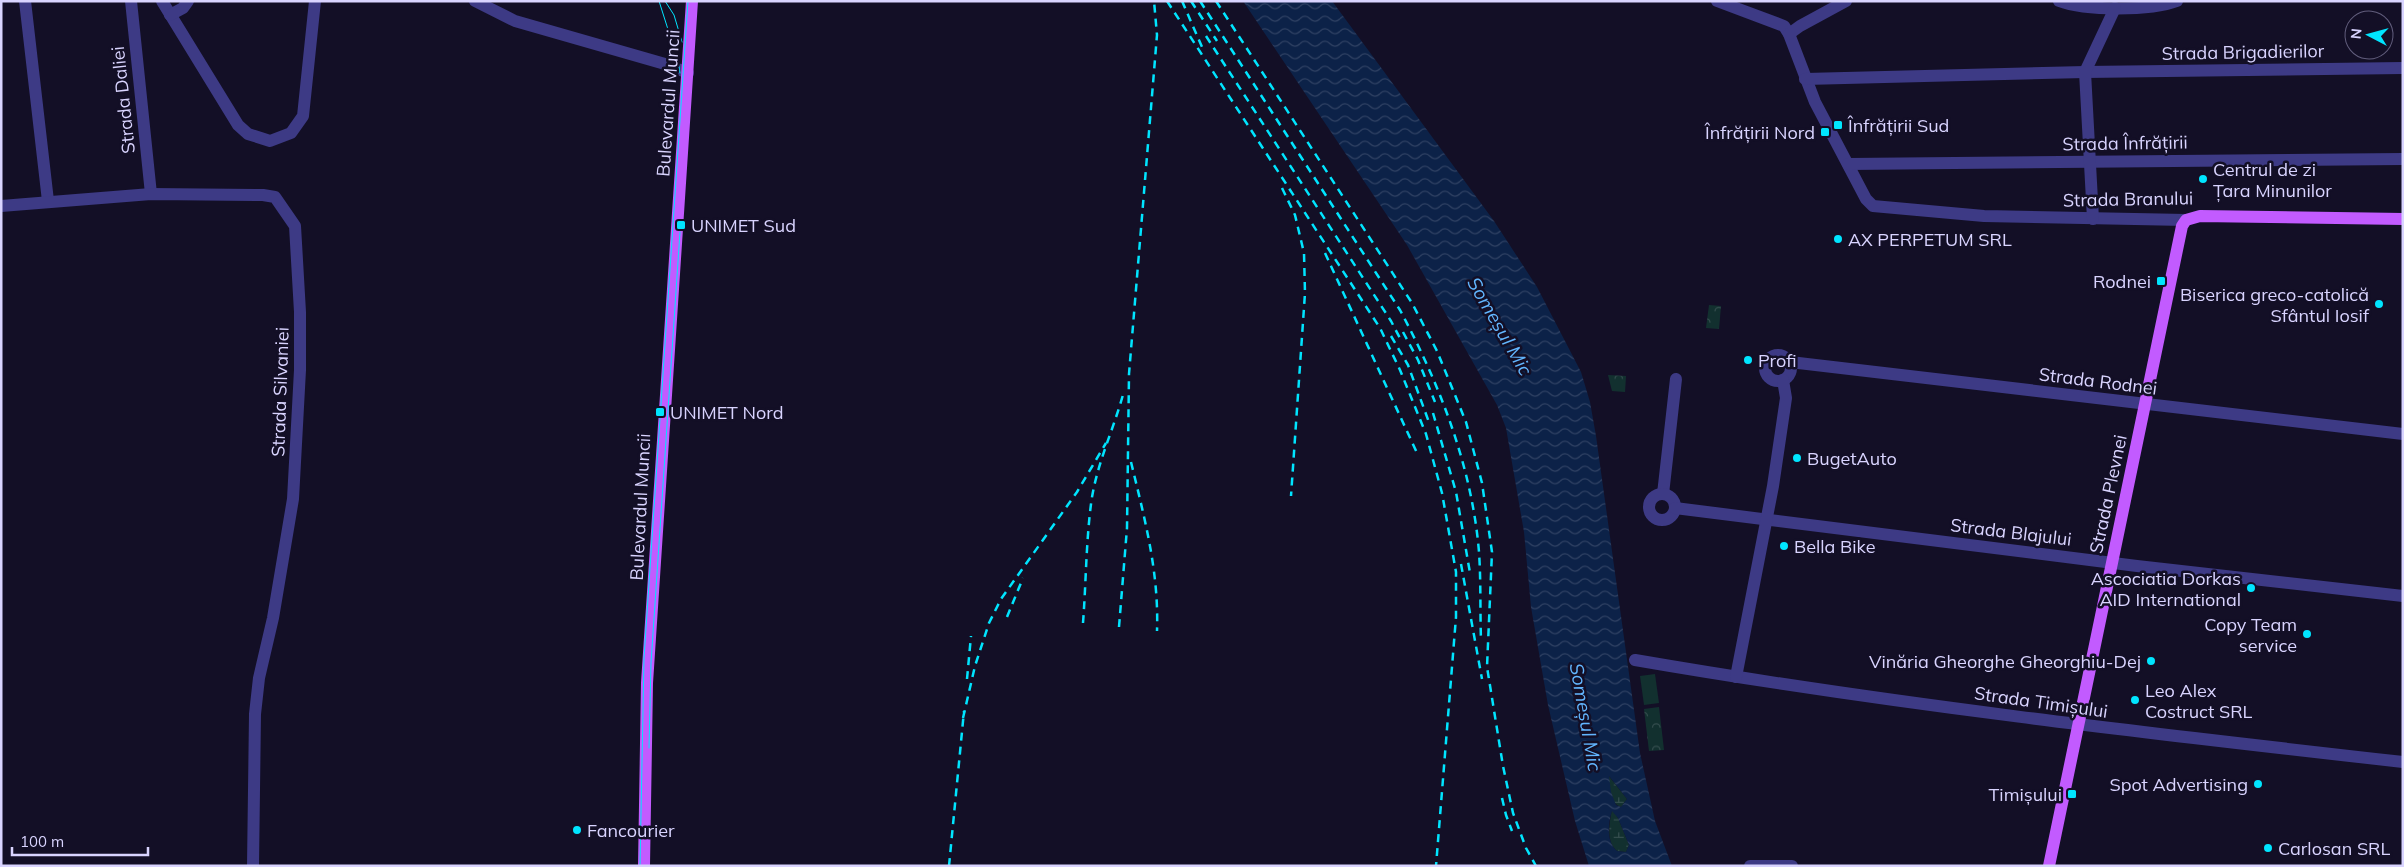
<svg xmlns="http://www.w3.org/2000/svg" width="2404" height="867" viewBox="0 0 2404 867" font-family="Mulish,sans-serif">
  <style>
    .wetland { fill: url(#wetland-marsh) }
    .park { fill: url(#park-crowns) }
    .garden { fill: #12302f }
    .water { fill: url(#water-waves); fill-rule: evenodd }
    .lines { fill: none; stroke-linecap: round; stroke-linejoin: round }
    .minor { stroke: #3d3a85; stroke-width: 12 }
    .major { stroke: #c25bff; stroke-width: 12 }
    .tram { stroke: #00e5ff; stroke-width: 1 }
    .rail { stroke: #00e5ff; stroke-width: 2.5; stroke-dasharray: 8 6; stroke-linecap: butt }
    .poi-dot { fill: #00e5ff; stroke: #130f26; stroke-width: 2 }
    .labels { text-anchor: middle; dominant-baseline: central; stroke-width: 5; stroke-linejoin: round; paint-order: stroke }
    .street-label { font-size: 18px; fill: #d9d4ff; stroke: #130f26 }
    .poi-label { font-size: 18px; fill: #d9d4ff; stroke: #130f26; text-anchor: start }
    .water-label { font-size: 19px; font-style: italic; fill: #62b6ff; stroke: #130f26 }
  </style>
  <defs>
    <pattern id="wetland-marsh" width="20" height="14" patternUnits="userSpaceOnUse" patternTransform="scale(1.25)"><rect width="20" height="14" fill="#12302f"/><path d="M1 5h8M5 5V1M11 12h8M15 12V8" fill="none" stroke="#344d4e"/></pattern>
    <pattern id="park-crowns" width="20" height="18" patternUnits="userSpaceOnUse" patternTransform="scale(1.25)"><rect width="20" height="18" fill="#12302f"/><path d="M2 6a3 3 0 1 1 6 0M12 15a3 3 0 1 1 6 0" fill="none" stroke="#344d4e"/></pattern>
    <pattern id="water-waves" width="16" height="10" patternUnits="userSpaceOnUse" patternTransform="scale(1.25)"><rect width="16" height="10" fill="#0c2248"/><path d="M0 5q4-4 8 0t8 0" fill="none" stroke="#2f4163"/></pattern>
  </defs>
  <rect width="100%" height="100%" fill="#130f26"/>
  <!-- wetland -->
  <g class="wetland">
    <path d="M1608 775 1627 799 1621 807C1609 803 1610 786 1608 775Z"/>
    <path d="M1612 810 1618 818 1629 845 1626 852 1617 851C1606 842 1609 824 1612 810Z"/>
  </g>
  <!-- park -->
  <g class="park">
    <polygon points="1709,305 1721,306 1719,329 1706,328"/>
    <polygon points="1608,375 1626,376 1625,392 1612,391"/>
    <polygon points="1659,707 1664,750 1649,751 1644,709"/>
  </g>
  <!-- garden -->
  <polygon class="garden" points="1655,674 1659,703 1644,705 1640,676"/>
  <!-- water -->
  <path class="water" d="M1243 1H1332L1494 221 1537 287 1581 372 1590 402 1596 436 1640 753 1655 821 1672 866H1589L1575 821 1548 705 1531 607 1524 532 1506 428 1497 405 1407 245ZM1609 776 1627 799 1621 807 1616 805 1611 792ZM1612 811 1618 818 1629 845 1626 852 1617 851C1606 842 1608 823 1612 811Z"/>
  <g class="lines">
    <!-- minor -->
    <g class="minor">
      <polyline points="25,1 48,201"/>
      <polyline points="131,1 151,194"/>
      <polyline points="162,1 238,125 248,134 270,141 291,133 303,116 315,1"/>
      <polyline points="475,1 515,21 665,64 688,73"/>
      <polyline points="1717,1 1784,26 1789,34 1815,102 1866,199 1873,206 1984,216 2186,220"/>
      <path d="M2059 1C2085 11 2151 11 2177 1"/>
      <polyline points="170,15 183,8 188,1"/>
      <polyline points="1789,34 1800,26 1846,1"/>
      <polyline points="1805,79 2085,72 2403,68"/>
      <polyline points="1848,164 2403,159"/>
      <polyline points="1,206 151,194 263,195 275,197 295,226 300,312 300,370 293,499 273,618 259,678 255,714 253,866"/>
      <polyline points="2093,219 2085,72 2115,8"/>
      <circle cx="1778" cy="368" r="13"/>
      <polyline points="1790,362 2403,434"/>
      <polyline points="1663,494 1676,379"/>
      <circle cx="1662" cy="507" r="13"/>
      <polyline points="1675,508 2137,566 2403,596"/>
      <path d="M1635 660C1890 704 2146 733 2403 762"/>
      <polyline points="1736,677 1773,486 1786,398 1783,380"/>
      <polyline points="1750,866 1792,866"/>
    </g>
    <!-- major -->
    <g class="major">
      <polyline points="644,866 647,683 692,1"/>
      <polyline points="2049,866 2182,226 2186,220 2200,216 2403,219"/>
    </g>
    <!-- tram -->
    <g class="tram">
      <polyline points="659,1 678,61 680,73"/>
      <polyline points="665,1 674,15 682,42"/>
      <polyline points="649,748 651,663 680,232"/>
      <polyline points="640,866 644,658 688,1"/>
    </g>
    <!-- rail -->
    <g class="rail">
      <polyline points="1167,1 1380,328 1400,370 1426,434 1442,493 1456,572 1456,617 1436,866"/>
      <polyline points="1182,1 1202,47"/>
      <polyline points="1191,1 1217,41"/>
      <path d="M1200 1 1400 310C1440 385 1472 467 1479 552 1481 581 1480 611 1481 640"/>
      <polyline points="1216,1 1412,303 1437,351 1466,422 1482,483 1492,552 1487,667 1503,766 1513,813 1526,848 1536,866"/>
      <polyline points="1206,36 1391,321 1402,342"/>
      <polyline points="1282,188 1295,215 1304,253 1305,293 1291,496"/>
      <polyline points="1325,253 1417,453"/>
      <polyline points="1403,332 1418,360 1435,402"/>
      <polyline points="1391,336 1408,365 1430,425"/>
      <polyline points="1433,413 1456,492 1470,573"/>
      <path d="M1131 462C1145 520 1159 572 1157 631"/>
      <polyline points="1461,564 1482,679"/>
      <polyline points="1007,617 1023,578"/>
      <path d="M1083 623C1086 584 1086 543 1091 504 1096 465 1114 429 1124 391"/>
      <polyline points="1119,627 1127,528 1129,374 1157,35 1154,1"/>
      <polyline points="967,679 971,636"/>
      <polyline points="963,718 975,666 989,623 1001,599 1077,492 1106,443"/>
      <polyline points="1502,798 1506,815 1512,831"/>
      <polyline points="949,866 964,711"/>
    </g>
  </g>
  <!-- markers -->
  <g class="poi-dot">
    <rect x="1833" y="120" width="10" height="10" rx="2.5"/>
    <rect x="1820" y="127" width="10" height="10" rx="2.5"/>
    <circle cx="2203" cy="179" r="5"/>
    <rect x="676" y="220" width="10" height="10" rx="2.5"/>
    <circle cx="1838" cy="239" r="5"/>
    <rect x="2156" y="276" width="10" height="10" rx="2.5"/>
    <circle cx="2379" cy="304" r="5"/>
    <circle cx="1748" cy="360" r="5"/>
    <rect x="655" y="407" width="10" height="10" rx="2.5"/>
    <circle cx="1797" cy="458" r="5"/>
    <circle cx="1784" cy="546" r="5"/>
    <circle cx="2251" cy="588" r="5"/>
    <circle cx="2307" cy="634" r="5"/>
    <circle cx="2151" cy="661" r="5"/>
    <circle cx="2135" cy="700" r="5"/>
    <circle cx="2258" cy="784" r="5"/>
    <rect x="2067" y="789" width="10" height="10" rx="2.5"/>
    <circle cx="577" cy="830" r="5"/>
    <circle cx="2268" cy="848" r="5"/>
  </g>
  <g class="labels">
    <!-- street labels -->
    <g class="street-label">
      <text transform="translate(2243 52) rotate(-1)">Strada Brigadierilor</text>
      <text transform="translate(123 100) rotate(-96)">Strada Daliei</text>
      <text transform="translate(668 103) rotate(-86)">Bulevardul Muncii</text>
      <text transform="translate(2125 143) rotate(-1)">Strada Înfrățirii</text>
      <text transform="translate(2128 199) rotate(-1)">Strada Branului</text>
      <text transform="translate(2098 381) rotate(7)">Strada Rodnei</text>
      <text transform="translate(280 392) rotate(-88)">Strada Silvaniei</text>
      <text transform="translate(2108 494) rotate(-78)">Strada Plevnei</text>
      <text transform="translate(640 507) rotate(-87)">Bulevardul Muncii</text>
      <text transform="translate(2011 532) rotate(7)">Strada Blajului</text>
      <text transform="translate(2041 702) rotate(8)">Strada Timișului</text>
    </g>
    <!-- poi labels -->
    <g class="poi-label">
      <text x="1848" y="125">Înfrățirii Sud</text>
      <text x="1815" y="132" text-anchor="end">Înfrățirii Nord</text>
      <text x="2213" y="169">Centrul de zi<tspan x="2213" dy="21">Țara Minunilor</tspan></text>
      <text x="691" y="225">UNIMET Sud</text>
      <text x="1848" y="239">AX PERPETUM SRL</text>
      <text x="2151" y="281" text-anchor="end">Rodnei</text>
      <text x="2369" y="294" text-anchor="end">Biserica greco-catolică<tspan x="2369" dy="21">Sfântul Iosif</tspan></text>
      <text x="1758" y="360">Profi</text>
      <text x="670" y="412">UNIMET Nord</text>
      <text x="1807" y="458">BugetAuto</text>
      <text x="1794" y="546">Bella Bike</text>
      <text x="2241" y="578" text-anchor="end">Ascociatia Dorkas<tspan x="2241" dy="21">AID International</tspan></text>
      <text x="2297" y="624" text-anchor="end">Copy Team<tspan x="2297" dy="21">service</tspan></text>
      <text x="2141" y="661" text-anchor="end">Vinăria Gheorghe Gheorghiu-Dej</text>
      <text x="2145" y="690">Leo Alex<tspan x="2145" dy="21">Costruct SRL</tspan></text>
      <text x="2248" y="784" text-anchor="end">Spot Advertising</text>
      <text x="2062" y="794" text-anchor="end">Timișului</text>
      <text x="587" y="830">Fancourier</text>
      <text x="2278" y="848">Carlosan SRL</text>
    </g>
    <!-- water labels -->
    <g class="water-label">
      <text transform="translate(1500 326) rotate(60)">Someșul Mic</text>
      <text transform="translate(1586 717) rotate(80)">Someșul Mic</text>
    </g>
  </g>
  <!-- border -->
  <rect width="2404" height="867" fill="none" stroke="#d9d4ff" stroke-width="5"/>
  <!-- north arrow -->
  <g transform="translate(2369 35) rotate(276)"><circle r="24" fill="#130f26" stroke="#625e7d"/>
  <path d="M0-4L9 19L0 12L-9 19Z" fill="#00e5ff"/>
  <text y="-8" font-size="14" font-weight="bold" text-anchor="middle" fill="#d9d4ff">N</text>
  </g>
  <!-- scale -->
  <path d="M12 847v8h136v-8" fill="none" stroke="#d9d4ff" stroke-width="2.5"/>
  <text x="20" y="847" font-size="15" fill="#d9d4ff" stroke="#130f26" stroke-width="4" paint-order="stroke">100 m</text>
</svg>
